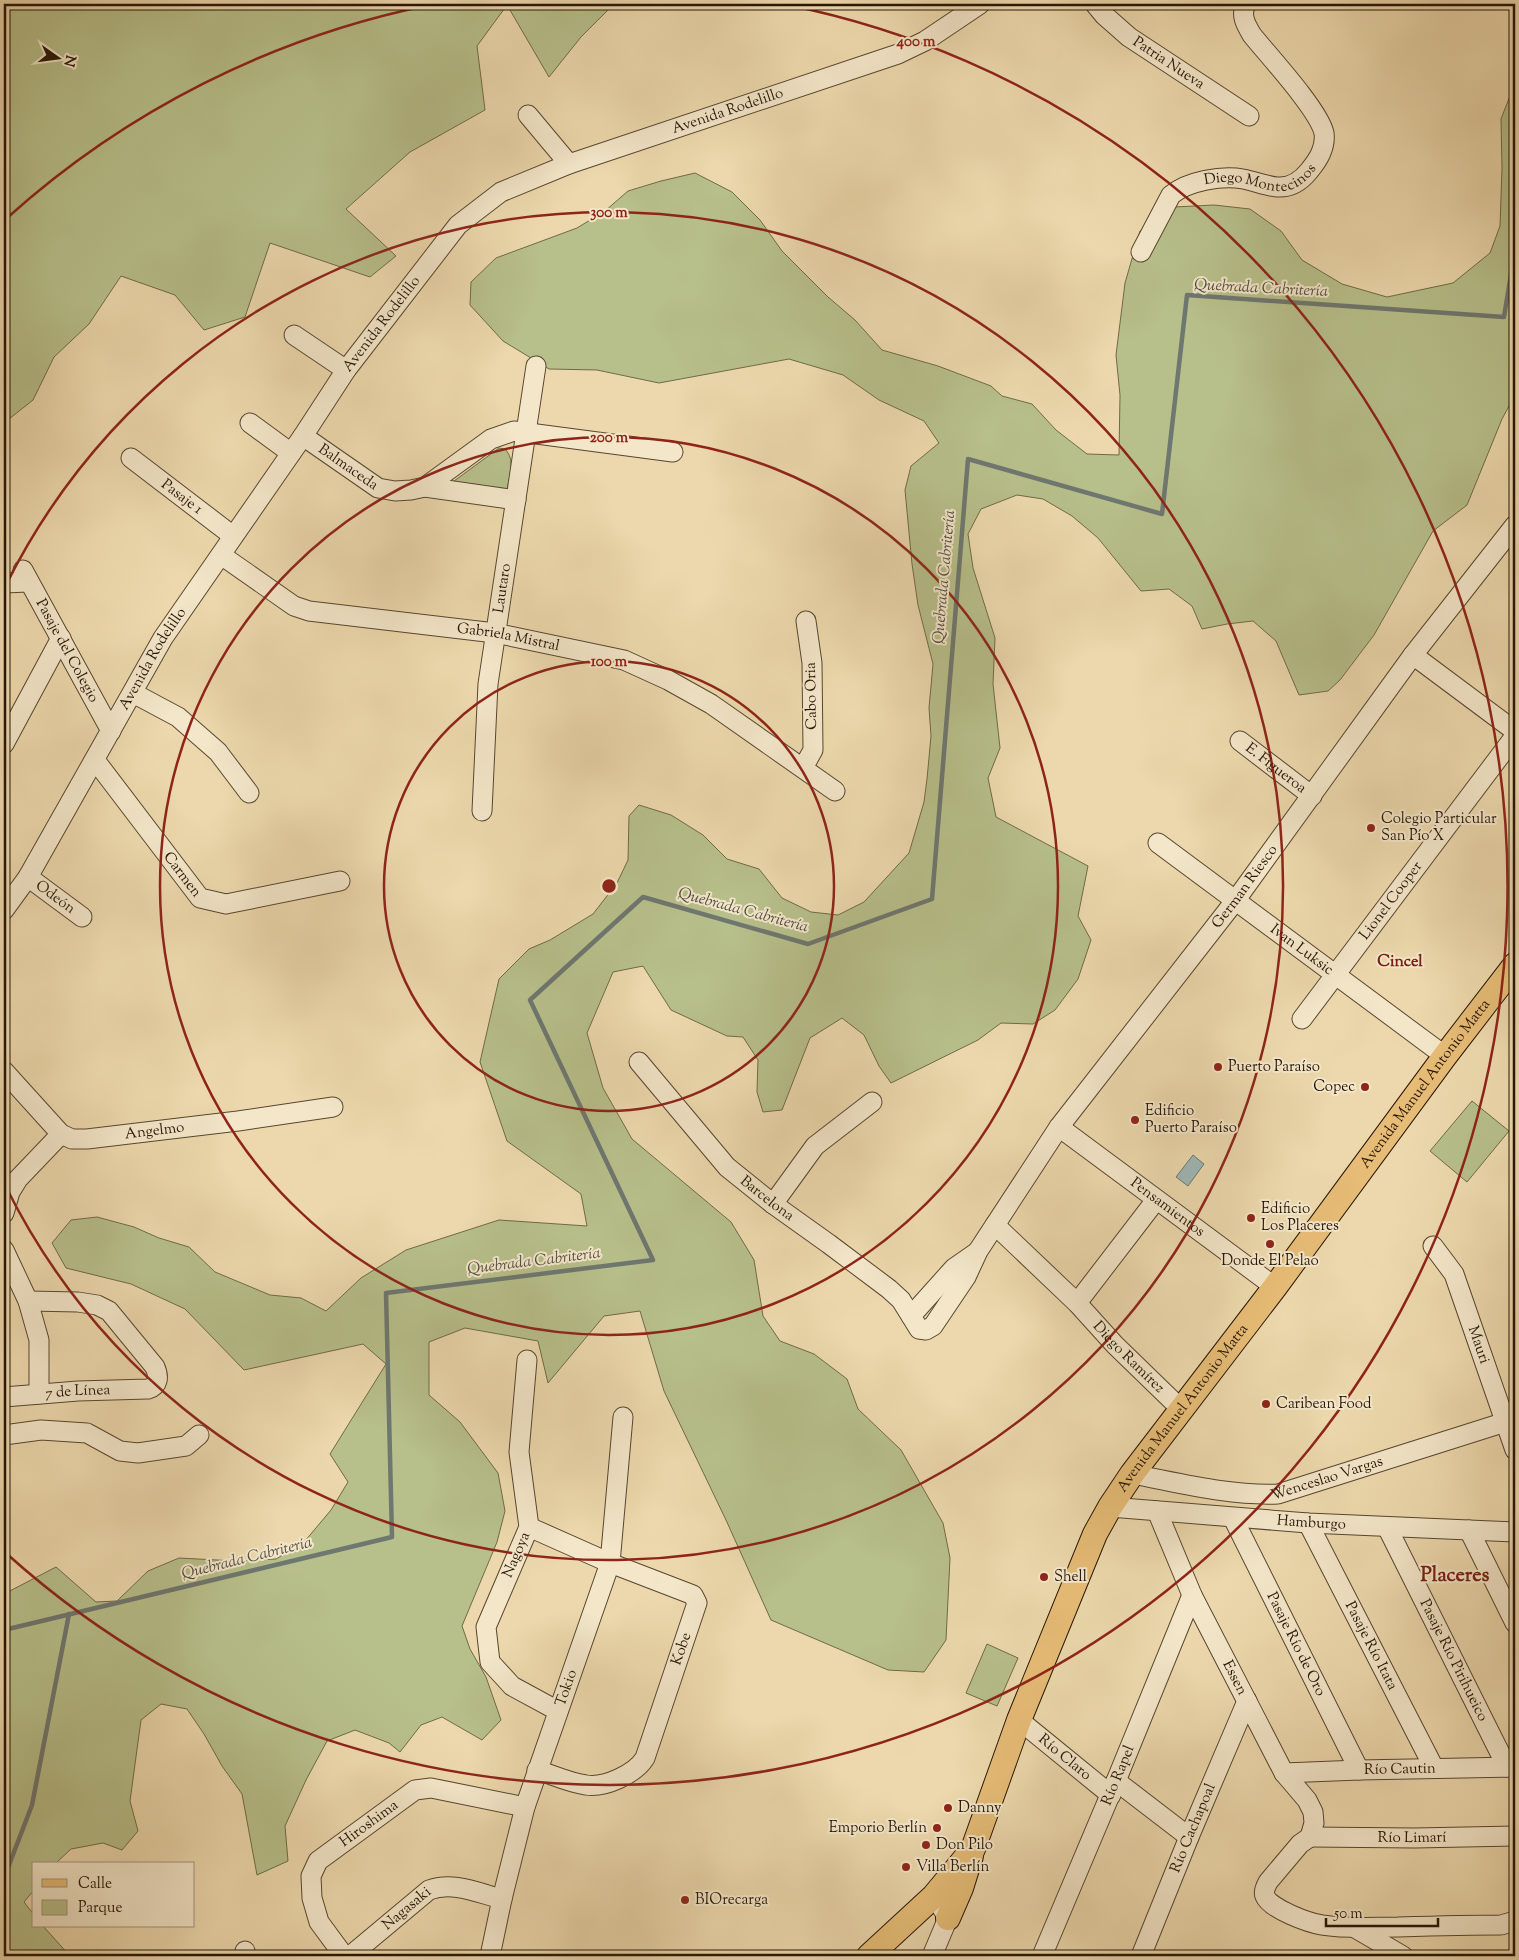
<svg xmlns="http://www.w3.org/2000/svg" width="1519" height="1960" viewBox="0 0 1519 1960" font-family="'Sorts Mill Goudy',serif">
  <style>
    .green { fill: #b7bf8a; stroke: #6f6a48 }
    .water { fill: #9eb7b6; stroke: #6e7770 }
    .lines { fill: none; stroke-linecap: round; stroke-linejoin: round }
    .stream { stroke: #6e7770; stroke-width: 4.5 }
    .minor-casing { stroke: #584630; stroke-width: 21 }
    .major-casing { stroke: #271607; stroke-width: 26 }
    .minor { stroke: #f3e6c9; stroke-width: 19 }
    .major { stroke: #e6bc76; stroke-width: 24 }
    .ring { fill: none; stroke: #8f2418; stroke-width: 2.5 }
    .poi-dot { fill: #8f2418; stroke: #f3e6c9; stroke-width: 2 }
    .labels { text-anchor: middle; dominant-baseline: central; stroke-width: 4; stroke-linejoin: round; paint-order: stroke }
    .street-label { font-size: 15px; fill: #271607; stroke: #f3e6c9 }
    .poi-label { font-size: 15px; fill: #271607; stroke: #f3e6c9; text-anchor: start }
    .water-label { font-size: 16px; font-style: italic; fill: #514e44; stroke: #f3e6c9 }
    .neighbourhood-label { font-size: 16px; font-weight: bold; fill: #7a1f14; stroke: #f3e6c9 }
    .district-label { font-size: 20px; font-weight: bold; fill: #7a1f14; stroke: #f3e6c9 }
    .centre { fill: #8f2418; stroke: #f3e6c9; stroke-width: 2.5 }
    .ring-label { font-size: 15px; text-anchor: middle; font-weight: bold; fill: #8f2418; stroke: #f3e6c9; stroke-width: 4; stroke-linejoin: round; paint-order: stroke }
  </style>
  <rect width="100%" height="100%" fill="#ecd8ac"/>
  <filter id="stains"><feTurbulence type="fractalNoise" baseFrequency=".004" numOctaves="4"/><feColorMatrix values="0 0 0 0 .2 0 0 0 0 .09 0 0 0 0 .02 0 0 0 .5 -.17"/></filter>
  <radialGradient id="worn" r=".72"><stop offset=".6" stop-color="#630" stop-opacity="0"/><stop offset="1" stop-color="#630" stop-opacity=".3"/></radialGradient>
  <!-- green -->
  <g class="green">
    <polygon points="4,4 614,4 581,37 549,77 507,5 477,46 485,110 410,152 346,209 396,256 370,277 270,243 245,317 204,330 175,295 121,276 89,324 54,357 33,400 4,423"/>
    <polygon points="1515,83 1515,395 1502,419 1467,505 1433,531 1374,635 1340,680 1328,691 1299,695 1276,641 1253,621 1227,624 1202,629 1192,606 1169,589 1141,591 1098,538 1072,516 1043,499 1017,495 981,509 968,534 973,568 995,638 993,684 1000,748 988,778 996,817 1088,866 1078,916 1091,940 1078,979 1055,1010 1033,1024 1001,1023 978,1040 891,1083 879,1066 864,1035 842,1018 810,1038 782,1110 763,1112 757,1092 758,1060 743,1037 727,1036 671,1010 643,966 613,972 587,1033 603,1088 632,1139 731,1222 754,1260 763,1316 780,1341 814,1354 847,1379 858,1409 901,1450 943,1523 950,1558 946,1640 924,1672 888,1670 771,1620 726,1520 664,1391 640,1311 604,1316 548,1383 538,1341 465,1328 429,1342 429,1395 460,1422 498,1473 505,1511 497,1542 462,1626 470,1649 486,1677 501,1720 482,1740 442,1717 421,1725 400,1752 389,1743 355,1730 327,1741 306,1780 285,1826 288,1861 257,1875 242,1794 222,1766 204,1734 187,1709 161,1704 141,1720 130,1801 138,1831 122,1850 103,1843 71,1849 55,1864 34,1864 34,1890 24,1902 34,1915 34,1926 43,1926 70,1956 4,1956 4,1594 56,1567 96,1602 117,1601 148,1571 179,1558 236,1561 276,1559 305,1541 331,1510 348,1482 330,1454 386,1364 363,1344 244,1370 185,1309 131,1284 66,1268 52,1243 71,1220 97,1217 134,1227 159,1238 189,1247 215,1272 270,1295 301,1298 326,1311 361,1278 406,1250 499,1220 587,1226 581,1194 507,1141 480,1062 499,979 529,949 550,940 593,914 617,883 628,860 629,816 639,805 671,815 703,835 727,859 759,869 782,898 811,912 838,915 864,902 909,853 924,802 927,779 931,736 929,708 933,664 918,605 912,564 905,490 911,466 939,443 924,421 879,400 843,375 789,359 659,383 597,370 549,369 503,341 470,305 471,282 496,258 577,228 605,211 628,191 661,181 695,173 732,192 760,220 782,251 828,297 855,320 882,350 938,366 991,386 1002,396 1032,404 1056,430 1087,454 1119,455 1120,395 1116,355 1125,283 1140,231 1174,207 1214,205 1250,209 1281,231 1302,260 1342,284 1387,297 1453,283 1490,253 1500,226 1502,168 1501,119"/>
    <path d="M499 448 505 449C516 460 509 477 507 491L450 484Z"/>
    <polygon points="1472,1101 1509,1131 1467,1182 1430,1151"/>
    <polygon points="987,1644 1018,1658 997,1706 966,1693"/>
  </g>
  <!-- water -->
  <polygon class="water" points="1193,1155 1204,1164 1188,1186 1176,1177"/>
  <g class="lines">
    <!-- stream -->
    <g class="stream">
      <polyline points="4,1630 392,1537 386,1293 653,1260 530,1000 643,897 808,944 932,899 968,459 1162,514 1187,295 1504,317 1515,250"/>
      <polyline points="4,1878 32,1805 69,1614"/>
    </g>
    <!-- minor casing -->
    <g class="minor-casing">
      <g id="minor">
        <path id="s1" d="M1095 4 1104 15 1129 37 1249 116"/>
        <polyline points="528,115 569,164"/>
        <path id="s2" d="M1141 252 1171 195C1188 181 1222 175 1243 179 1254 181 1266 186 1277 187 1291 188 1301 181 1309 171 1318 160 1326 148 1324 133 1319 110 1268 55 1252 35 1246 25 1240 15 1246 4"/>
        <polyline points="294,335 346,370"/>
        <polyline points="250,423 291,453"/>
        <path id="s3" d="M303 436 378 488 395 491 411 490 425 487 516 500"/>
        <path id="s4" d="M131 458 233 536"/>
        <polyline points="425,487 491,439 514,431 673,452"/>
        <path id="s5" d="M221 555 294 606 309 611 495 633 624 660 668 680 711 704 835 791"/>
        <path id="s6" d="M23 570 111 731"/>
        <polyline points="4,583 28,582"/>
        <polyline points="1413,655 1515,731"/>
        <polyline points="133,693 178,717 218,752 249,793"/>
        <path id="s7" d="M1240 741 1312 796"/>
        <polyline points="4,744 61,638"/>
        <path id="s8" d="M95 760 200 898 226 904 340 881"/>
        <polyline points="803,768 813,750 812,663 806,621"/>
        <path id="s9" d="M482 811 488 684 536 366"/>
        <path id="s10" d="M1158 843 1445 1056"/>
        <path id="s11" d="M28 877 82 917"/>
        <path id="s12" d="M4 910 28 877 163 638 303 436 346 370 458 225 501 192 569 164 898 54 925 41 980 4"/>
        <path id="s13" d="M1302 1019 1515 736"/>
        <path id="s14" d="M639 1062 727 1167 773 1204 829 1244 889 1289 901 1300 919 1329 926 1330 933 1326 966 1277 978 1251 1059 1127 1235 901 1413 655 1515 525"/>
        <path id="s15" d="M4 1071 61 1134 72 1139H87L238 1121 333 1107"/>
        <path id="s16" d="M1059 1127 1275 1287"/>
        <polyline points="773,1204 815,1146 872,1102"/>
        <polyline points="4,1213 10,1192 18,1179 61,1134"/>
        <path id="s17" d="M995 1225 1077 1303 1115 1345 1182 1410"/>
        <path id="s18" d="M1433 1246 1454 1274 1515 1450"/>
        <polyline points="4,1250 28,1301 39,1340 39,1394"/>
        <polyline points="1077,1303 1156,1200"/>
        <polyline points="911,1316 954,1268 977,1252"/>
        <polyline points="527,1360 519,1452 529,1527 486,1627 490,1662 512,1686 558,1711"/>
        <path id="s19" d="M4 1397 78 1391 148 1389C159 1386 159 1376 155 1367L109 1311 97 1305 78 1302 28 1301"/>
        <polyline points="4,1435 41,1430 87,1433 120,1451 138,1453 186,1446 199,1435"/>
        <path id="s20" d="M1132 1474C1180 1483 1229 1496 1278 1494L1515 1419"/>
        <path id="s21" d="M1110 1507 1308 1523 1515 1532"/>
        <path id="s22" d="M1157 1511 1192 1595 1284 1773 1307 1800 1313 1812 1314 1823 1310 1837"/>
        <path id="s23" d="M1233 1518 1359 1770"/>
        <path id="s24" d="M1308 1523 1434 1768"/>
        <path d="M529 1527 610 1563 688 1593 693 1595 697 1603 645 1758C635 1774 605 1788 586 1785 570 1783 553 1775 537 1770"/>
        <path id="s25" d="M1387 1527 1507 1767"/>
        <polyline points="1469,1530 1515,1623"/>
        <path id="s26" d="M1019 1720 1111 1795"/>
        <path id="s27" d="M1284 1773 1359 1770 1515 1767"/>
        <polyline points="1116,1781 1189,1837"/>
        <path d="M1310 1837 1300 1844 1268 1882C1266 1886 1263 1892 1265 1896 1270 1909 1309 1923 1322 1925 1347 1929 1373 1927 1398 1927 1432 1926 1466 1925 1501 1925L1515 1921"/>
        <path id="s28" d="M1310 1837 1415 1838 1515 1836"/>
        <polyline points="1355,1928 1403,1956"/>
        <polyline points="245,1951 246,1956"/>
        <path id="s29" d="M344 1956 319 1922 312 1898 311 1876 318 1861 415 1790 431 1788 525 1807"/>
        <path id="s30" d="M350 1956 429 1890C453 1881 478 1893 502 1899"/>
        <path id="s31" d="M490 1956 502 1899 525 1807 610 1563 623 1417"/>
        <polyline points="932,1956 948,1918 942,1908"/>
        <path id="s32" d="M1042 1956 1116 1781 1192 1595"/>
        <path id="s33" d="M1141 1956 1189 1837 1247 1701"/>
      </g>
    </g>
    <!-- major casing -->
    <g class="major-casing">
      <g id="major">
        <polyline points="948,1918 961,1888 971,1856"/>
        <path id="s34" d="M869 1956 934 1896 973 1849 1019 1720 1095 1534 1110 1507 1132 1474 1275 1287 1445 1056 1515 965"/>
      </g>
    </g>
    <!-- minor -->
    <use href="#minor" class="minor"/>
    <!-- major -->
    <use href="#major" class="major"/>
  </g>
  <!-- distance rings -->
  <g class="ring">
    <circle cx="609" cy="886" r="225"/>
    <circle cx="609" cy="886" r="449"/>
    <path d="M6 585A674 674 0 1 1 6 1187"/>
    <path d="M7 218A899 899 0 0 1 430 5M788 5A899 899 0 1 1 7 1554"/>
  </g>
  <!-- markers -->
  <g class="poi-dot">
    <circle cx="1371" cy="828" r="5"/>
    <circle cx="1218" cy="1067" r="5"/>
    <circle cx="1365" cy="1087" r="5"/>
    <circle cx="1135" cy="1120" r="5"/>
    <circle cx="1251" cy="1218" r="5"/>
    <circle cx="1270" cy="1244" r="5"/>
    <circle cx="1266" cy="1404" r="5"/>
    <circle cx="1044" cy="1577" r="5"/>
    <circle cx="948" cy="1808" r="5"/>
    <circle cx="937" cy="1828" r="5"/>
    <circle cx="926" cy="1845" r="5"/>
    <circle cx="906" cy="1867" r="5"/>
    <circle cx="685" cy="1900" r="5"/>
  </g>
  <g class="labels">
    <!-- street labels -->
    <g class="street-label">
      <text stroke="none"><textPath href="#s1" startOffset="95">Patria Nueva</textPath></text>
      <text stroke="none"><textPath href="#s12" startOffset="1118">Avenida Rodelillo</textPath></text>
      <text stroke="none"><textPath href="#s2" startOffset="160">Diego Montecinos</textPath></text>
      <text stroke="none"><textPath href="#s12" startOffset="698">Avenida Rodelillo</textPath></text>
      <text stroke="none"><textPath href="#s3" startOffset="55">Balmaceda</textPath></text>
      <text stroke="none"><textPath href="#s4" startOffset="64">Pasaje 1</textPath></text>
      <text stroke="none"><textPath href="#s9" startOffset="224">Lautaro</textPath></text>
      <text stroke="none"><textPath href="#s5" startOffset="306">Gabriela Mistral</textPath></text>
      <text stroke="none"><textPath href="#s6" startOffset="92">Pasaje del Colegio</textPath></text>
      <text stroke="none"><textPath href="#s12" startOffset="292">Avenida Rodelillo</textPath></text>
      <text transform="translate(812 696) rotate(-91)">Cabo Oria</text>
      <text stroke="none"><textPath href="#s7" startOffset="45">E. Figueroa</textPath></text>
      <text stroke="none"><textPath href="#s8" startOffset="144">Carmen</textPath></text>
      <text stroke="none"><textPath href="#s14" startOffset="945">German Riesco</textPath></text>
      <text stroke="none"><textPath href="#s11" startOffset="34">Odeón</textPath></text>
      <text stroke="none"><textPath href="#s13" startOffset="148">Lionel Cooper</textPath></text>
      <text stroke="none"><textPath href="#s10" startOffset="179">Ivan Luksic</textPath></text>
      <text stroke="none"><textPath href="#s34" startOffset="1046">Avenida Manuel Antonio Matta</textPath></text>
      <text stroke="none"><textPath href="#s15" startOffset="180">Angelmo</textPath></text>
      <text stroke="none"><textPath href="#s14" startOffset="188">Barcelona</textPath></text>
      <text stroke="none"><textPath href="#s16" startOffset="135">Pensamientos</textPath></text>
      <text stroke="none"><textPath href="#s18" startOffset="110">Mauri</textPath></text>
      <text stroke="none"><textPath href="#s17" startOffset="188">Diego Ramírez</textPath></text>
      <text stroke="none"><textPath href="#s19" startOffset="74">7 de Línea</textPath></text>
      <text stroke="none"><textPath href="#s34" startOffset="641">Avenida Manuel Antonio Matta</textPath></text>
      <text stroke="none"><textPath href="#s20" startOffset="199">Wenceslao Vargas</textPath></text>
      <text stroke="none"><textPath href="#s21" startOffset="202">Hamburgo</textPath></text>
      <text transform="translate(517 1555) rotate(-67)">Nagoya</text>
      <text stroke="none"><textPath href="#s23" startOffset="141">Pasaje Río de Oro</textPath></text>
      <text stroke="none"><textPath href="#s24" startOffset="138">Pasaje Río Itata</textPath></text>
      <text transform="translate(682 1649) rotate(-71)">Kobe</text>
      <text stroke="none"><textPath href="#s25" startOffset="149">Pasaje Río Pirihueico</textPath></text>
      <text stroke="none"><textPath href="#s22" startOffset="184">Essen</textPath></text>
      <text stroke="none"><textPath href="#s31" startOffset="279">Tokio</textPath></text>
      <text stroke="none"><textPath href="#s26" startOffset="59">Río Claro</textPath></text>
      <text stroke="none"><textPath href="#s27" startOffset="116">Río Cautin</textPath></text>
      <text stroke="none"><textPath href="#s32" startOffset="196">Río Rapel</textPath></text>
      <text stroke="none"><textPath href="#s29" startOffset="169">Hiroshima</textPath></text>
      <text stroke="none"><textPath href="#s33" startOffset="138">Río Cachapoal</textPath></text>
      <text stroke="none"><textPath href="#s28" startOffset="102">Río Limarí</textPath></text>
      <text stroke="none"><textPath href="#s30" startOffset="74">Nagasaki</textPath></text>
    </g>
    <!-- poi labels -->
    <g class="poi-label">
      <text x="1381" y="819">Colegio Particular<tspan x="1381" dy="17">San Pío X</tspan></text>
      <text x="1228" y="1067">Puerto Paraíso</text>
      <text x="1355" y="1087" text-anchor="end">Copec</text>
      <text x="1145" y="1111">Edificio<tspan x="1145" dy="17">Puerto Paraíso</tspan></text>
      <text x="1261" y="1209">Edificio<tspan x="1261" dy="17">Los Placeres</tspan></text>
      <text x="1270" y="1261" text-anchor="middle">Donde El Pelao</text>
      <text x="1276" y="1404">Caribean Food</text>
      <text x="1054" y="1577">Shell</text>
      <text x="958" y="1808">Danny</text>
      <text x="927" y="1828" text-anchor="end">Emporio Berlín</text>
      <text x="936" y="1845">Don Pilo</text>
      <text x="916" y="1867">Villa Berlín</text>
      <text x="695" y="1900">BIOrecarga</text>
    </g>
    <!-- water labels -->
    <g class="water-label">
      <text transform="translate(1261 289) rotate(3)">Quebrada Cabritería</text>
      <text transform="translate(945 577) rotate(-85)">Quebrada Cabritería</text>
      <text transform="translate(743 911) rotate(15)">Quebrada Cabritería</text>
      <text transform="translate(534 1262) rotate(-7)">Quebrada Cabritería</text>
      <text transform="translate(247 1559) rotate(-14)">Quebrada Cabritería</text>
    </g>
    <!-- neighbourhood labels -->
    <g class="neighbourhood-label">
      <text x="1400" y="962">Cincel</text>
    </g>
    <!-- district labels -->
    <g class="district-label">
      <text x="1455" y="1576">Placeres</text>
    </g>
  </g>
  <circle cx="609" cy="886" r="8" class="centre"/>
  <g class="ring-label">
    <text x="916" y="46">400 m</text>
    <text x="609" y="217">300 m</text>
    <text x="609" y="442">200 m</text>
    <text x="609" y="666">100 m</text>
  </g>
  <!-- margin -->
  <rect width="1519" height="1960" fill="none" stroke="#ecd8ac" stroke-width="20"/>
  <rect x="5" y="5" width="1509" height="1950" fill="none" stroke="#271607" stroke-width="2.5"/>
  <rect x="10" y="10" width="1499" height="1940" fill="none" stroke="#271607"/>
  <!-- legend -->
  <rect x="32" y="1862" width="162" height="65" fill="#f3e6c9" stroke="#a1937b"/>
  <rect x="42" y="1879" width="25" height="8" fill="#e6bc76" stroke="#a1937b"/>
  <text x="78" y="1888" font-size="15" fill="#271607">Calle</text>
  <rect x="42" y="1900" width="25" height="15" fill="#b7bf8a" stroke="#a1937b"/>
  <text x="78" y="1912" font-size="15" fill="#271607">Parque</text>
  <!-- north arrow -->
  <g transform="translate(58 58) rotate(104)" stroke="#f3e6c9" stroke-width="4" paint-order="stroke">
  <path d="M0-4L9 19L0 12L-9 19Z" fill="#271607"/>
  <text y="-8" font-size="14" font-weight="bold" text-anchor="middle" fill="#271607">N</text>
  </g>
  <!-- scale -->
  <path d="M1326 1918v8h112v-8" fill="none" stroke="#271607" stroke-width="2.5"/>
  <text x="1334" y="1918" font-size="15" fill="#271607" stroke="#f3e6c9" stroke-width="4" paint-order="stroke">50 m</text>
  <rect width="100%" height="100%" filter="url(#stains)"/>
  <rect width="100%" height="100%" fill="url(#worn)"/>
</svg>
